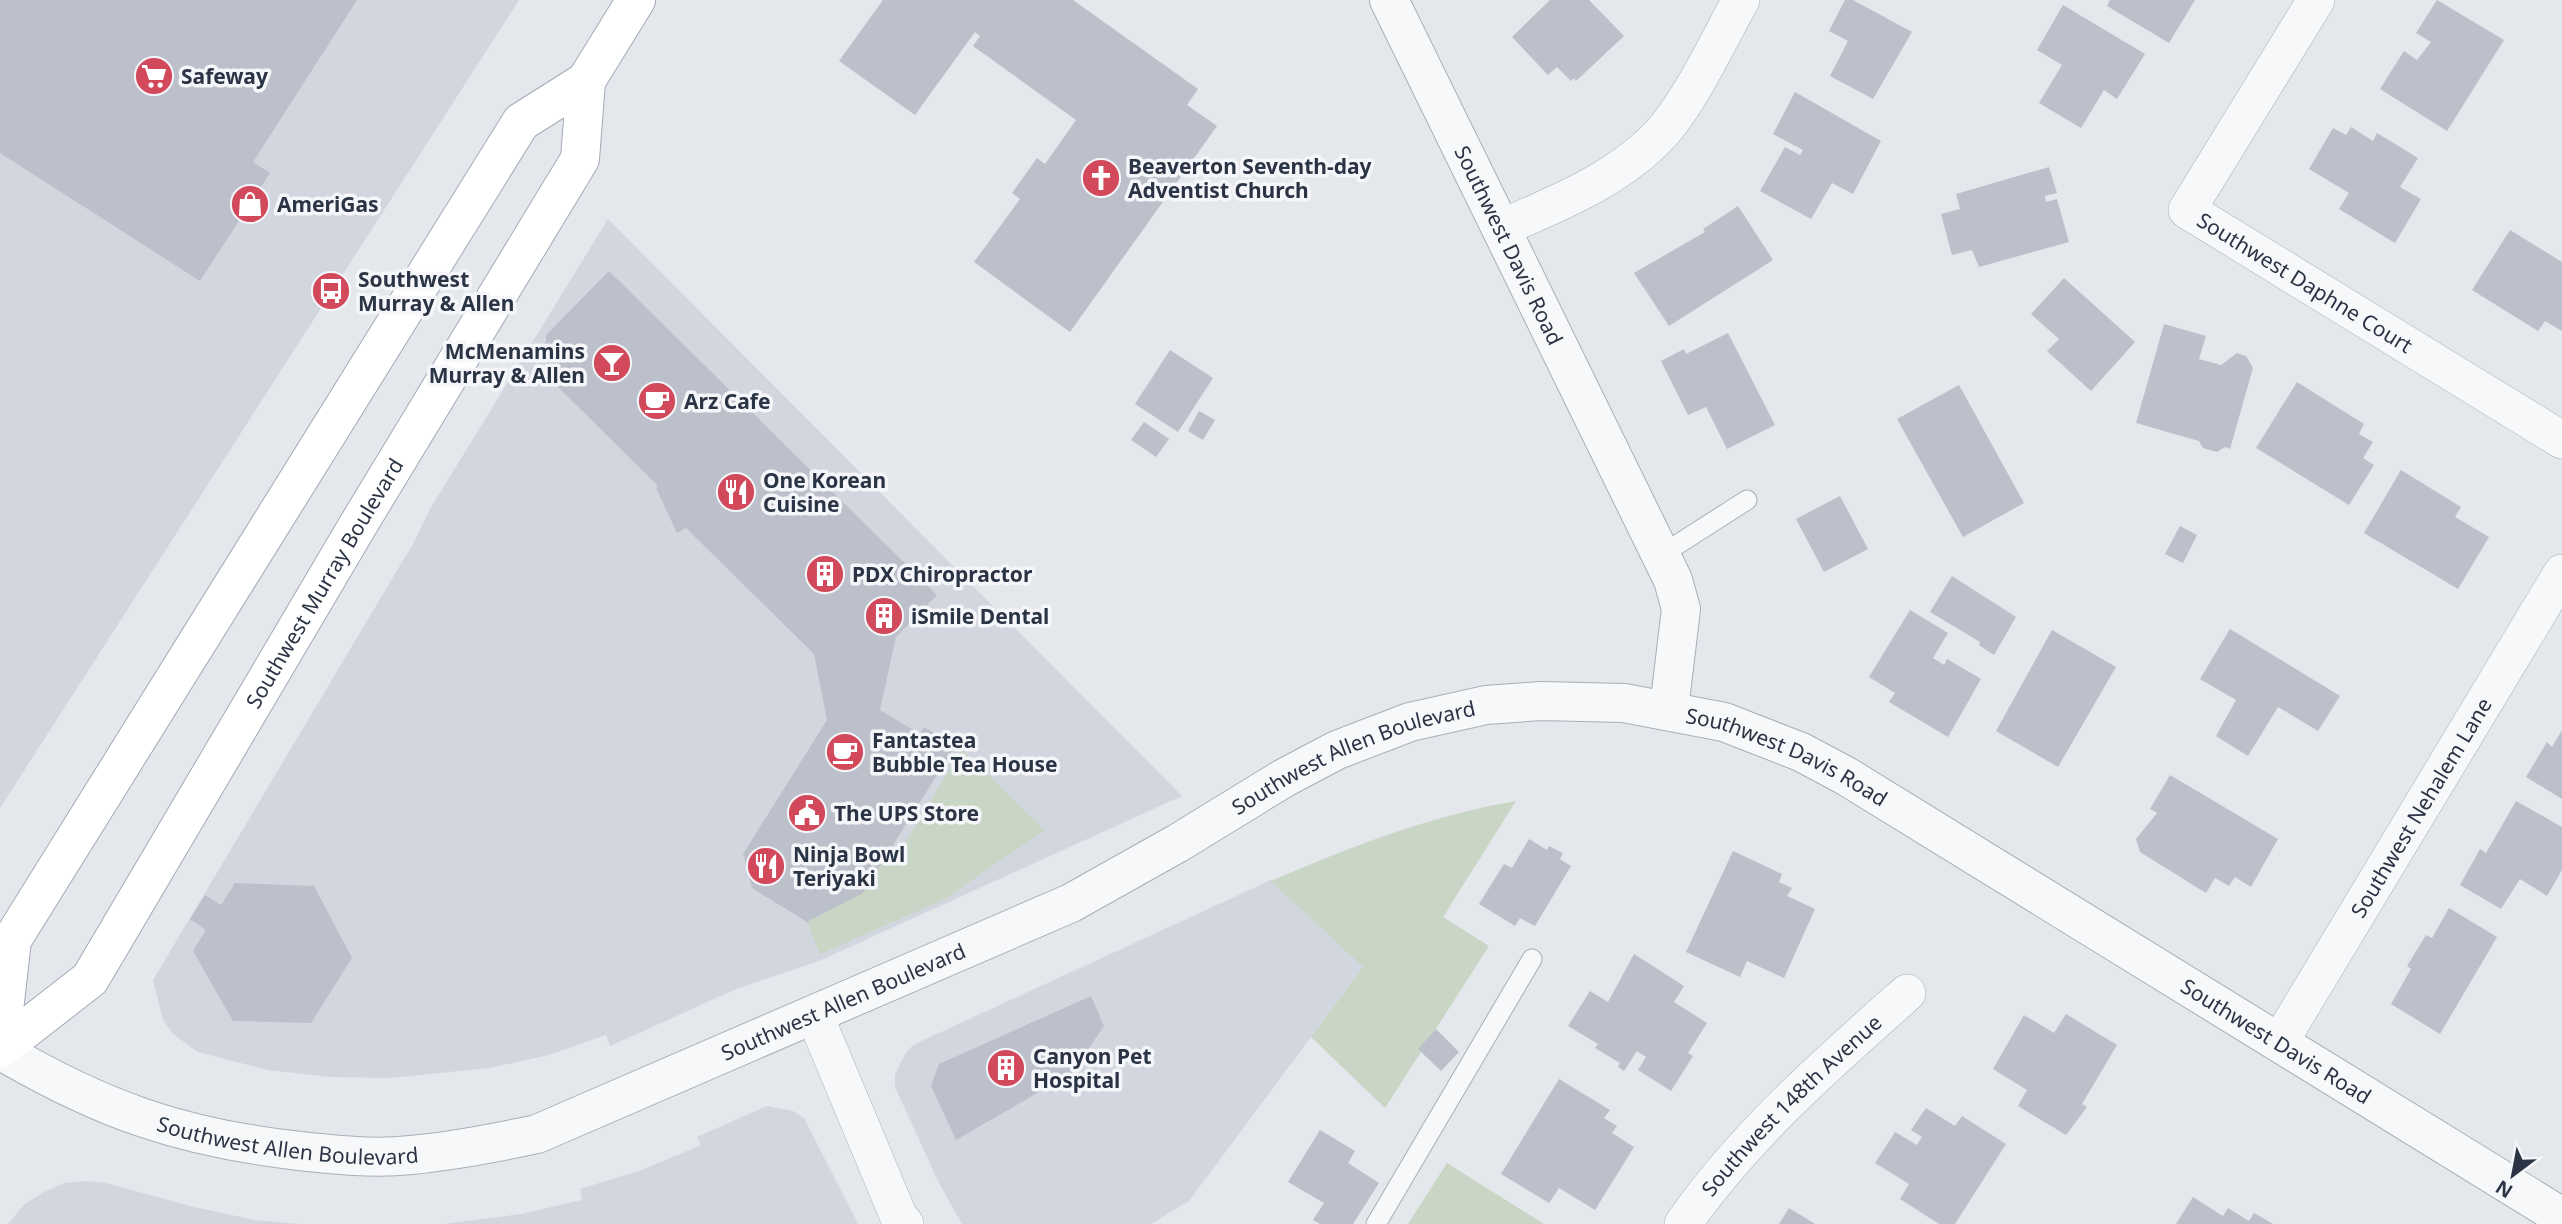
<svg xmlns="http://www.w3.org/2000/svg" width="2562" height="1224" viewBox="0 0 2562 1224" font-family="'Noto Sans',sans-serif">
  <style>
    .built { fill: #d2d6de }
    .green { fill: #c9d6c5 }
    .building { fill: #bbc0ca }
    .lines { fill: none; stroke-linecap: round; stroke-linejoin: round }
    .service-casing { stroke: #a9aeb7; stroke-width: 21 }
    .minor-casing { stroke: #a9aeb7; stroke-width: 38 }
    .tertiary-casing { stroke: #a9aeb7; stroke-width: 40 }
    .primary-casing { stroke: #a3abb8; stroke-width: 40 }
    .service { stroke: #f7f8fa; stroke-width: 19 }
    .minor { stroke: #f7f8fa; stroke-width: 37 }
    .tertiary { stroke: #f7f8fa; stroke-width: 38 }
    .primary { stroke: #fff; stroke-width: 38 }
    .labels { text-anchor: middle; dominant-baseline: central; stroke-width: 7; stroke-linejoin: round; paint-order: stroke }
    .poi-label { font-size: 21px; font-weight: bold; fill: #2b3445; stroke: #f4f6f9; text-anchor: start }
    .street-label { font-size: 21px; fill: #2b3445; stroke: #f4f6f9 }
  </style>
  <rect width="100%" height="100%" fill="#e4e7ec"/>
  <!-- built -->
  <g class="built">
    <polygon points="0,0 519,0 0,808"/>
    <polygon points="608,219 1182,796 819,961 736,989 610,1046 606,1035 549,1055 489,1068 390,1078 330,1077 268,1070 198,1052 173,1034 163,1020 153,980 414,542 430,509"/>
    <polygon points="1271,880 1363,967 1189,1201 1151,1224 962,1224 939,1183 895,1087 895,1075 905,1054 913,1045"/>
    <polygon points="767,1106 793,1111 804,1118 858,1224 444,1224 521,1214 582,1200 580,1189 642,1170 701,1145 697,1137"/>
    <polygon points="86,1181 106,1183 194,1207 255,1220 299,1224 8,1224 24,1205 42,1193 64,1183"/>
  </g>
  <!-- green -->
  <g class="green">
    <polygon points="962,749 1045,830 943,900 820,954 807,922 863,893 891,848 899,853"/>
    <path d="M1516 801 1443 917 1489 946 1385 1108 1311 1037 1363 967 1271 881C1353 846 1429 816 1516 801Z"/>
    <polygon points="1447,1163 1544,1224 1408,1224"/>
  </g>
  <!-- building -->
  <g class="building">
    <polygon points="0,0 357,0 253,162 270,173 200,281 0,153"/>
    <polygon points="883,0 1073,0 1198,89 1187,105 1217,126 1070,332 974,262 1020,199 1012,193 1037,158 1045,164 1076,120 973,46 980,36 975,32 915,115 839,61"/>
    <polygon points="1550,0 1589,0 1624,36 1576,81 1574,78 1571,81 1557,67 1548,75 1512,37"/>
    <polygon points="1845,0 1853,0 1912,32 1873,99 1830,76 1848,41 1829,31"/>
    <polygon points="2110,0 2195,0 2169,43 2107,6"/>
    <polygon points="2437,0 2504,40 2447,131 2380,89 2404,51 2417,60 2431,42 2416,33"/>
    <polygon points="2063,5 2145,54 2117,99 2104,90 2081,128 2039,103 2062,65 2037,50"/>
    <polygon points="1795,92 1881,141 1853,194 1832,183 1811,219 1760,191 1785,147 1800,155 1803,150 1773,134"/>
    <polygon points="2351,127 2373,141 2377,133 2418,158 2400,187 2421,199 2395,243 2339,209 2349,193 2309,169 2333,128 2346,135"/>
    <polygon points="2049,167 2057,193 2045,196 2046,202 2057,199 2069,242 1979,267 1972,250 1952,255 1941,214 1960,209 1956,194"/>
    <polygon points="1738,206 1773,260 1669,326 1634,273 1705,232 1703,229"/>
    <polygon points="2510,230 2562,262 2562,331 2545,321 2538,331 2472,290"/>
    <polygon points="609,271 937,595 896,637 880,710 920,734 924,727 955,746 863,893 807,922 752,888 743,854 827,720 814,654 686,528 677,533 656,488 658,486 546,375 546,335"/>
    <polygon points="2064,278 2135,342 2091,391 2047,351 2059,339 2031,314"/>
    <polygon points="2164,324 2206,336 2199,359 2221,365 2237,353 2246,356 2253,368 2230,449 2225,447 2217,452 2203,448 2199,441 2136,423"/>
    <polygon points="1728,333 1775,425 1727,449 1706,407 1688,415 1661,361 1684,349 1686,354"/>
    <polygon points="1170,350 1213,378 1178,432 1135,404"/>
    <polygon points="2297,382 2364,424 2359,434 2373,442 2363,458 2374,465 2349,505 2256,448"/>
    <polygon points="1959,385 2024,503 1963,537 1897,419"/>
    <polygon points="1199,411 1215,420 1203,440 1188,431"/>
    <polygon points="1144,422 1169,439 1156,457 1131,440"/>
    <polygon points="2401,470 2461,507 2455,517 2489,537 2458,589 2364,533"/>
    <polygon points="1840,496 1868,549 1824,572 1796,519"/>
    <polygon points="2180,526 2197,535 2183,563 2165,554"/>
    <polygon points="1952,576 2016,617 1994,655 1979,645 1980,642 1930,612"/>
    <polygon points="1910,610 1948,633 1933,658 1944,665 1947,659 1981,679 1948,737 1889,702 1895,693 1869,677"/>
    <polygon points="2230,629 2340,696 2318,731 2278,707 2248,756 2216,736 2236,700 2200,679"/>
    <polygon points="2052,630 2116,667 2058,767 1996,731"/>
    <polygon points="2562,730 2562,799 2526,777 2547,742 2552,747"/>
    <polygon points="2170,775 2278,839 2251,887 2235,877 2229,886 2215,878 2206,893 2140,852 2136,839 2157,813 2150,809"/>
    <polygon points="2516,801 2562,827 2562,870 2547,896 2520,879 2501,909 2460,885 2480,849 2486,853"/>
    <polygon points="1529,839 1547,850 1549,846 1563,853 1560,859 1571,866 1535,926 1520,918 1515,926 1479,904 1504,864 1512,868"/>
    <polygon points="1733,851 1782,874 1779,882 1792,888 1787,896 1815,909 1784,978 1747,961 1740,977 1686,952"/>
    <polygon points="235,883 314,886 352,958 311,1023 233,1021 193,951 206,930 190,919 205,895 221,905"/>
    <polygon points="2449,908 2497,937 2440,1034 2391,1004 2411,969 2407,966 2426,935 2432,938"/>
    <polygon points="1634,954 1684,986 1674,1002 1707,1023 1688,1053 1693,1056 1671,1091 1638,1070 1646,1057 1637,1051 1624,1071 1618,1067 1620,1063 1595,1048 1598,1044 1568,1026 1590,991 1608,1002"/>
    <polygon points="1091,996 1104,1026 1072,1073 956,1140 931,1086 939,1064"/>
    <polygon points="2066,1014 2117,1045 2082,1104 2087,1107 2066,1135 2018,1106 2027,1090 1993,1069 2024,1015 2054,1033"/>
    <polygon points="1436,1029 1459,1052 1441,1071 1418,1049"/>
    <polygon points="1559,1079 1610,1110 1604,1118 1617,1126 1612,1133 1634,1147 1595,1210 1559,1188 1549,1203 1501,1174"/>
    <polygon points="1926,1108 1955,1126 1962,1116 2006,1144 1955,1224 1939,1224 1900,1199 1909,1184 1875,1163 1895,1132 1917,1145 1922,1137 1911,1130"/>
    <polygon points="1320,1130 1355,1151 1348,1163 1379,1183 1353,1224 1320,1224 1313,1220 1324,1203 1288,1182"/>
    <polygon points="2193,1197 2223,1216 2228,1208 2249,1221 2254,1213 2273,1224 2176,1224"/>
    <polygon points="1789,1208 1815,1224 1779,1224"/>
  </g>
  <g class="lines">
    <!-- service casing -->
    <g class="service-casing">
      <g id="service">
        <polyline points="1661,555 1747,500"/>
        <polyline points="1376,1224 1532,959"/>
      </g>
    </g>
    <!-- minor casing -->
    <g class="minor-casing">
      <g id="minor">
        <path id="s1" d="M2316 0 2187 210 2562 440"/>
        <path d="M1501 228C1557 204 1624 177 1665 129 1693 96 1719 39 1741 0"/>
        <polyline points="814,1014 898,1215 905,1224"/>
        <path id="s2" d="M2279 1043 2562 573"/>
        <path id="s3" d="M1683 1224C1744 1136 1828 1063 1907 993"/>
      </g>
    </g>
    <!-- tertiary casing -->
    <g class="tertiary-casing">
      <g id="tertiary">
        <path id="s4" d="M1389 0 1673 580 1681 609 1669 709"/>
        <path id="s5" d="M0 1050C102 1110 182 1138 300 1151 336 1155 374 1159 411 1155 454 1151 495 1143 537 1134L1071 903 1178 843 1284 778 1337 750 1410 722 1486 705 1541 701 1624 703 1724 722 1801 752 1846 776 2562 1217"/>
      </g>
    </g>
    <!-- primary casing -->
    <g class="primary-casing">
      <g id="primary">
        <polyline points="0,1045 12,940 521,122 586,81 636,0"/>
        <path id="s6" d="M0 1049 90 979 358 525 580 159 586 81"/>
      </g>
    </g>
    <!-- service -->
    <use href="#service" class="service"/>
    <!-- minor -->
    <use href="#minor" class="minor"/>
    <!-- tertiary -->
    <use href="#tertiary" class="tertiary"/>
    <!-- primary -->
    <use href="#primary" class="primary"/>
  </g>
  <!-- icons -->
  <defs>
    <g id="supermarket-disc" transform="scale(2.0125)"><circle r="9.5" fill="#d1495b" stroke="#f4f6f9"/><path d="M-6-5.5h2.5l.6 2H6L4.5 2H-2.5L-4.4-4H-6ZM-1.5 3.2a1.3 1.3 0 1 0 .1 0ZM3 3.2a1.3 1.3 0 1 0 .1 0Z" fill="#fff"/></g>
    <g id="church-disc" transform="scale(2.0125)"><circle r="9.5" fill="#d1495b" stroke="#f4f6f9"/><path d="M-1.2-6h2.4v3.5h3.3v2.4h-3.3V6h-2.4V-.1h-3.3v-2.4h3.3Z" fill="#fff"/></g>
    <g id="shop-disc" transform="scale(2.0125)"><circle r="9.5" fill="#d1495b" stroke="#f4f6f9"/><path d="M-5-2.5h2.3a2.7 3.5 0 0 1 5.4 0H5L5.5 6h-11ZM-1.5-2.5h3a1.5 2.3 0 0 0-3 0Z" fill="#fff"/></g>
    <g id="bus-disc" transform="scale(2.0125)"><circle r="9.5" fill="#d1495b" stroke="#f4f6f9"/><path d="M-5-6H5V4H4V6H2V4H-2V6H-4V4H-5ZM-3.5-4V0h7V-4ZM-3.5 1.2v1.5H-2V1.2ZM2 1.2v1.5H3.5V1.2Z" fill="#fff"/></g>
    <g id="bar-disc" transform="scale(2.0125)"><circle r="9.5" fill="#d1495b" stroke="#f4f6f9"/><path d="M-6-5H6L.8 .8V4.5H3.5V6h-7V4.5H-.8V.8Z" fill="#fff"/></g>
    <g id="cafe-disc" transform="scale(2.0125)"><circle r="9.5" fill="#d1495b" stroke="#f4f6f9"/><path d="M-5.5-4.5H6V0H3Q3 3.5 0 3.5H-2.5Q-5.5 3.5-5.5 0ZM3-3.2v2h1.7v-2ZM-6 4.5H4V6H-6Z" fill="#fff"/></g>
    <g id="restaurant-disc" transform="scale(2.0125)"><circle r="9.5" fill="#d1495b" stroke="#f4f6f9"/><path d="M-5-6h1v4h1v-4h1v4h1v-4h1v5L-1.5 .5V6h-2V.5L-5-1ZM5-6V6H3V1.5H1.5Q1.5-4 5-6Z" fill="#fff"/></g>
    <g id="building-disc" transform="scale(2.0125)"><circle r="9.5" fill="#d1495b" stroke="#f4f6f9"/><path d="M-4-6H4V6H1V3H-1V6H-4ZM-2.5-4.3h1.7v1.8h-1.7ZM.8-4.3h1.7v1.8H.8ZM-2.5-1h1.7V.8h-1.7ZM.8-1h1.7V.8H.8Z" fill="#fff"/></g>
    <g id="civic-disc" transform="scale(2.0125)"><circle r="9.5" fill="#d1495b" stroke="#f4f6f9"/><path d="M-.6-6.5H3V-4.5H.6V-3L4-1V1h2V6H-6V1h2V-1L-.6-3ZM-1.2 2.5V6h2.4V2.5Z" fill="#fff"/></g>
  </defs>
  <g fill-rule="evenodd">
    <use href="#supermarket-disc" x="154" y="76"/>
    <use href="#church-disc" x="1101" y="178"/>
    <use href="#shop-disc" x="250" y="204"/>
    <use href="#bus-disc" x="331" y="291"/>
    <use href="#bar-disc" x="612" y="363"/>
    <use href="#cafe-disc" x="657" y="401"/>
    <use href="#restaurant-disc" x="736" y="492"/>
    <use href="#building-disc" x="825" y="574"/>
    <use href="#building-disc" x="884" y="616"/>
    <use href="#cafe-disc" x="845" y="752"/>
    <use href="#civic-disc" x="807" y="813"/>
    <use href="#restaurant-disc" x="766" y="866"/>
    <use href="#building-disc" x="1006" y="1068"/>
  </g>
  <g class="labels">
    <!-- poi labels -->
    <g class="poi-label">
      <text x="181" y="76">Safeway</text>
      <text x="1128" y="166">Beaverton Seventh-day<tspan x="1128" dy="24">Adventist Church</tspan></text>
      <text x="277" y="204">AmeriGas</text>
      <text x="358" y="279">Southwest<tspan x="358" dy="24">Murray &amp; Allen</tspan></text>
      <text x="585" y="351" text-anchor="end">McMenamins<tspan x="585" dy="24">Murray &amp; Allen</tspan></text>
      <text x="684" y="401">Arz Cafe</text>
      <text x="763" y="480">One Korean<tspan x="763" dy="24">Cuisine</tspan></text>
      <text x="852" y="574">PDX Chiropractor</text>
      <text x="911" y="616">iSmile Dental</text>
      <text x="872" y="740">Fantastea<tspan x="872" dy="24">Bubble Tea House</tspan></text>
      <text x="834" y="813">The UPS Store</text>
      <text x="793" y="854">Ninja Bowl<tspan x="793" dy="24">Teriyaki</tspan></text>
      <text x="1033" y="1056">Canyon Pet<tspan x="1033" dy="24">Hospital</tspan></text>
    </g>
    <!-- street labels -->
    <g class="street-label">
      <text stroke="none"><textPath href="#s4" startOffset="273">Southwest Davis Road</textPath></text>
      <text stroke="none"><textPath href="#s1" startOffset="385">Southwest Daphne Court</textPath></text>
      <text stroke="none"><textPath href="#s6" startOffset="574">Southwest Murray Boulevard</textPath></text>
      <text stroke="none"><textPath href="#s5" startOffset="1914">Southwest Davis Road</textPath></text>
      <text stroke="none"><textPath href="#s5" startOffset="1460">Southwest Allen Boulevard</textPath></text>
      <text stroke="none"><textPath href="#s2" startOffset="275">Southwest Nehalem Lane</textPath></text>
      <text stroke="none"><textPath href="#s5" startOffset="892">Southwest Allen Boulevard</textPath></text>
      <text stroke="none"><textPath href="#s5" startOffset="2482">Southwest Davis Road</textPath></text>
      <text stroke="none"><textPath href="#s3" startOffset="161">Southwest 148th Avenue</textPath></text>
      <text stroke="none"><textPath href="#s5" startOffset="306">Southwest Allen Boulevard</textPath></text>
    </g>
  </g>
  <!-- north arrow -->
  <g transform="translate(2513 1175) rotate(212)" stroke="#f4f6f9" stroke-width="5" paint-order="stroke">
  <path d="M0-5L12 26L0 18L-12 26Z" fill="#2b3445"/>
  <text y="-10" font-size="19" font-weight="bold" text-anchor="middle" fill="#2b3445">N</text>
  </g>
</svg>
